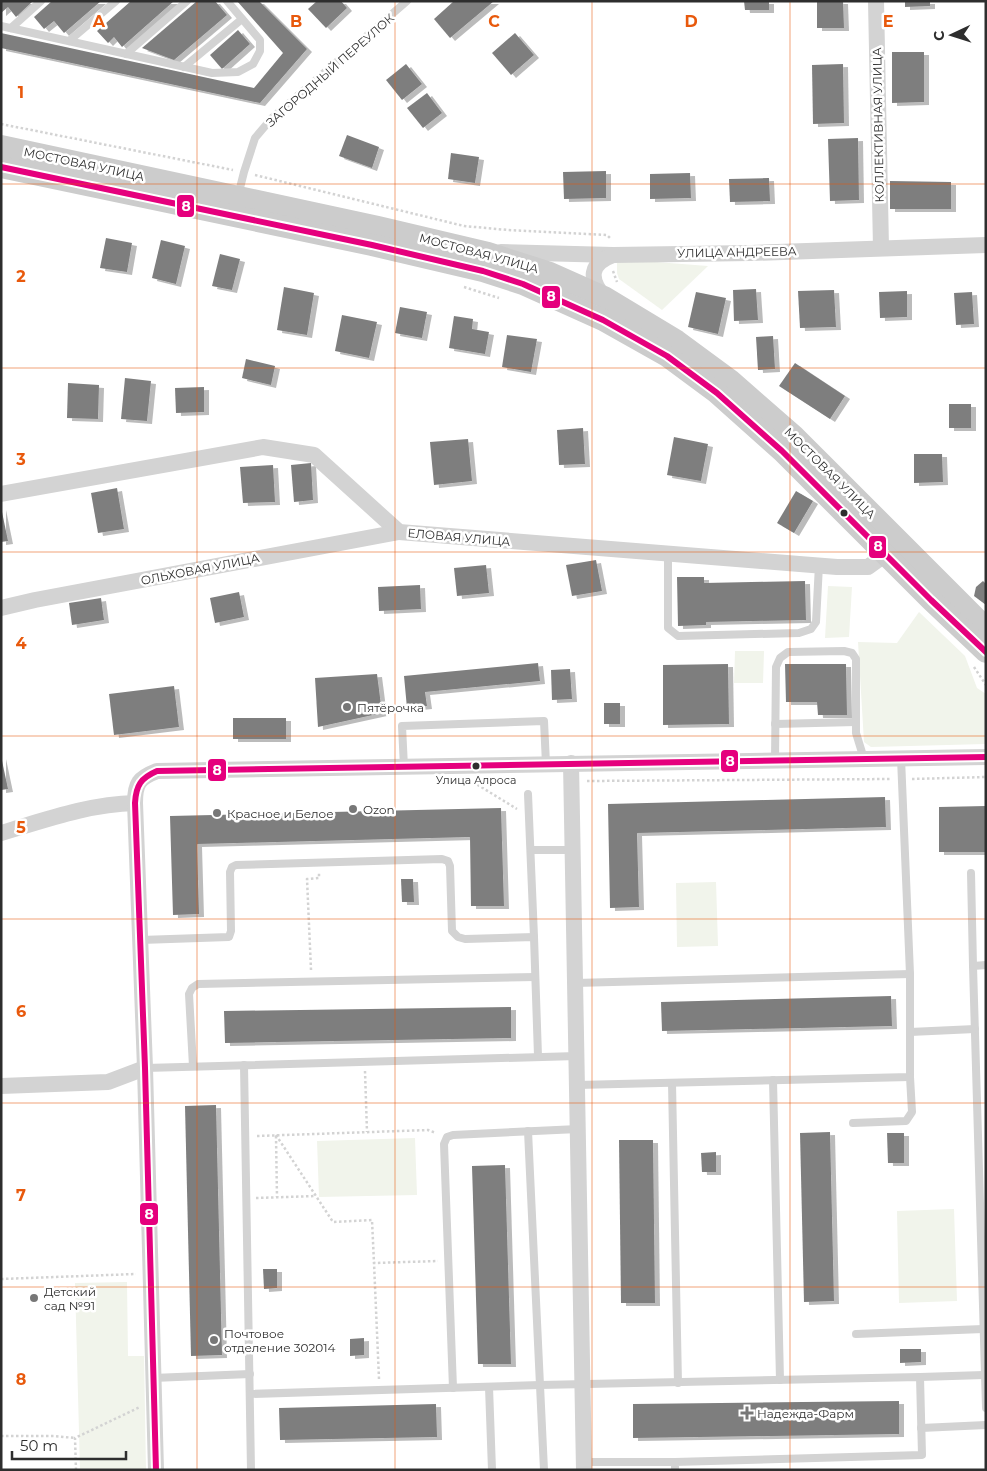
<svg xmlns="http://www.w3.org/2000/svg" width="987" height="1471" viewBox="0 0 987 1471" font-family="Montserrat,sans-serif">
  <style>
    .green { fill: #f1f4eb }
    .building { fill: #7e7e7e; filter: url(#shadow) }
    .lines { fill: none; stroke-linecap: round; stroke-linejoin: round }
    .path { stroke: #d3d3d3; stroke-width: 2.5; stroke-dasharray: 2.5 2.5; stroke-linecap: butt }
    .service { stroke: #d3d3d3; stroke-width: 8 }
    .minor { stroke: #d3d3d3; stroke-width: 16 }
    .secondary { stroke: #ccc; stroke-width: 22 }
    .bus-1-casing { stroke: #fff; stroke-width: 10 }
    .bus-1 { stroke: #e5007d; stroke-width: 6 }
    .grid { fill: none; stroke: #e8590c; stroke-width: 1; stroke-opacity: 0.55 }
    .bus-dot { fill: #2e2e2e; stroke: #fff; stroke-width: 2 }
    .poi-dot { fill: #777; stroke: #fff; stroke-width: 2 }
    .labels { text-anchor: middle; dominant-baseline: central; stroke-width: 5; stroke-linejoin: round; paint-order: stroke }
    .bus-label { font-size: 11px; fill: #2e2e2e; stroke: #fff }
    .street-label { font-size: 12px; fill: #2e2e2e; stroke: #fff }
    .poi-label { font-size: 12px; fill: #2e2e2e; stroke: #fff; text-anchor: start }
    .grid-label { font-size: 16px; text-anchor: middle; font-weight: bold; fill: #e8590c; stroke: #fff; stroke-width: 5; stroke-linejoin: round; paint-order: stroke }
    .line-badge { stroke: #fff; stroke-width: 2 }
    .badge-label { font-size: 14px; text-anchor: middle; font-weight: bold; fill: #fff }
  </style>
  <defs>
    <filter id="shadow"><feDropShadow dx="5" dy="3" stdDeviation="0" flood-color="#0004"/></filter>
  </defs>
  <rect width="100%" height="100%" fill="#fff"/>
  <!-- green -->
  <g class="green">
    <polygon points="617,259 708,266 662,310 619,279 617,273"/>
    <polygon points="828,586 852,587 849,637 825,638"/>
    <polygon points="919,612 965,656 977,688 986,694 986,744 871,747 864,742 858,642 897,643"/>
    <polygon points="735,651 764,651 763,683 734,683"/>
    <polygon points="716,882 718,946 677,947 676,883"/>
    <polygon points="415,1138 417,1195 319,1197 317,1141"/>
    <polygon points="954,1209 957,1301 899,1303 897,1211"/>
    <polygon points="127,1282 128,1356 144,1356 146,1470 80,1470 75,1283"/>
  </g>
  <!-- building -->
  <g class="building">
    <polygon points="1,1 33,1 16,17 8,7 1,13"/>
    <polygon points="52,1 101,1 64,33 54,21 44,29 34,17"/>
    <polygon points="131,1 174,1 122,47 114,37 108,43 97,31"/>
    <polygon points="197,1 215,1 227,15 174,60 142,48"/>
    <polygon points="237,1 259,1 307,49 260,103 1,48 1,33 254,88 283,53"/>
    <polygon points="317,1 341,1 347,8 326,28 308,9"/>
    <polygon points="454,1 494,1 450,38 434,19"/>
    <polygon points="744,1 769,1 769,10 745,10"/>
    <polygon points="817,1 843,1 844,28 817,28"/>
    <polygon points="905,1 930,1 930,6 905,7"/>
    <polygon points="238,30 250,44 222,69 210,55"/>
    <polygon points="515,33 534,55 511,75 492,53"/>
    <polygon points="892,52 924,52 924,102 892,103"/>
    <polygon points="406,64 422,84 402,100 386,80"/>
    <polygon points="843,64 844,123 813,124 812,65"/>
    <polygon points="427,93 442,113 423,128 407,108"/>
    <polygon points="347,135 379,147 372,168 339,156"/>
    <polygon points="858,138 859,200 830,201 828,139"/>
    <polygon points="451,153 479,157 475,183 448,179"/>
    <polygon points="606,171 606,198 564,199 563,172"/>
    <polygon points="690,173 691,198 650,199 650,174"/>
    <polygon points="769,178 770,201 730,202 729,179"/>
    <polygon points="890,181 951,182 951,209 890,209"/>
    <polygon points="106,238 132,243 127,272 100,268"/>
    <polygon points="161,240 185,246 176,284 152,278"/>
    <polygon points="220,254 240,259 232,290 212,286"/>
    <polygon points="284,287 314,293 307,335 277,330"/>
    <polygon points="756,289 758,320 734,321 733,290"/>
    <polygon points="834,290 836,327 800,328 798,291"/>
    <polygon points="907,291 907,317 880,318 879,292"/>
    <polygon points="696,292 726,298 718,334 688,327"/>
    <polygon points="972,292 974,324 956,325 954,293"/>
    <polygon points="400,307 427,312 422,338 395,333"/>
    <polygon points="342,315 377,322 369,358 335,351"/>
    <polygon points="454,316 473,319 472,329 489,332 485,354 449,348"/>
    <polygon points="507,335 537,339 531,372 502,367"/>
    <polygon points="773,336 775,369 758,370 756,337"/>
    <polygon points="246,359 275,366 271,385 242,378"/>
    <polygon points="795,363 845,396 830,419 779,386"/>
    <polygon points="125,378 151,381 147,421 121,419"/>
    <polygon points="68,383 99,385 98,419 67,418"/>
    <polygon points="204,387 204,412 176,413 175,388"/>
    <rect x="949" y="404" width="22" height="24"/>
    <polygon points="583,428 585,464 559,465 557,430"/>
    <polygon points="674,437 708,444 701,481 667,475"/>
    <polygon points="468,439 472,481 434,485 430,442"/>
    <polygon points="914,454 942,454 943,482 914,483"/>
    <polygon points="311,463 313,500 294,502 291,465"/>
    <polygon points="273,465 275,502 243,503 240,467"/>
    <polygon points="117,488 124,529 98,533 91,493"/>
    <polygon points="796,491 813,501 794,533 777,523"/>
    <polygon points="1,507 8,541 1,542"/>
    <polygon points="596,560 602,591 572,596 566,565"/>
    <polygon points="486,565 489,593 457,596 454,568"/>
    <polygon points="677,577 704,577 704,583 805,581 806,620 706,622 706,625 678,626"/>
    <polygon points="983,581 986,584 986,605 974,596 976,587"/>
    <polygon points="420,585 421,609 379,611 378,587"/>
    <polygon points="239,592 244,617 215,623 210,598"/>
    <polygon points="101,598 104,620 72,625 69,603"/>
    <polygon points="538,663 540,681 425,692 427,706 407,708 404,676"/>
    <polygon points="728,664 729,724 663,725 663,665"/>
    <polygon points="785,664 846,664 847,715 818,715 817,702 786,702"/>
    <polygon points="570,669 572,699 552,700 551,670"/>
    <polygon points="377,674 382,713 318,727 315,678"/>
    <polygon points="174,686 179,727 114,735 109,694"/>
    <rect x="604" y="703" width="16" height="21"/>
    <rect x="233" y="718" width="53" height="21"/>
    <polygon points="1,756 8,789 1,790"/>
    <polygon points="885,797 886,827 637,833 639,907 610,908 608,804"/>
    <polygon points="986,806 986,852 939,852 939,807"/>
    <polygon points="501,808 504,906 471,906 470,837 197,844 199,914 173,915 170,816"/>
    <polygon points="401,879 413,879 414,902 402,902"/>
    <polygon points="891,996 892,1026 662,1031 661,1002"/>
    <polygon points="511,1007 511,1038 225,1043 224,1011"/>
    <polygon points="216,1105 222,1355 191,1356 185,1106"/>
    <polygon points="830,1132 834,1301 804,1302 800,1133"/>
    <polygon points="887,1133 904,1133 904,1163 888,1163"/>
    <polygon points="619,1140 653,1140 655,1303 621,1303"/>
    <polygon points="716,1152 716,1172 702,1172 701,1153"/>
    <polygon points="505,1165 511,1364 478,1364 472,1166"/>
    <polygon points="263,1269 277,1269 277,1288 264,1289"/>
    <polygon points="364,1338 364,1355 350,1356 350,1339"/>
    <polygon points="900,1349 921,1349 921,1362 900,1363"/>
    <polygon points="899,1401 899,1434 633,1438 633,1404"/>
    <polygon points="436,1404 437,1437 280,1440 279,1408"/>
  </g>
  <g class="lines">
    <!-- path -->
    <g class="path">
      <polyline points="1,124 233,170"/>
      <polyline points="255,175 464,226 508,230 607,235 611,239"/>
      <polyline points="613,271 617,282"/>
      <polyline points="464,287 499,298"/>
      <polyline points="974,667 986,685"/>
      <polyline points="912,779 986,777"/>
      <polyline points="587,781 892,779"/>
      <polyline points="473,782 517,809"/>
      <polyline points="311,970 307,879 319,878 319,872"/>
      <polyline points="365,1071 367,1132"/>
      <polyline points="276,1135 333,1222 372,1220 374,1263"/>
      <polyline points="257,1136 428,1130 436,1133"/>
      <polyline points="276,1136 277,1197"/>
      <polyline points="256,1198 315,1196"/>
      <polyline points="1,1279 136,1274"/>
      <polyline points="379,1379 374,1263 438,1261"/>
      <polyline points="1,1436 54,1436 75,1438"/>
      <polyline points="76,1470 75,1438 140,1407"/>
    </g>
    <!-- service -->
    <g class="service">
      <polyline points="1,26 212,73 238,72 253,64 260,51 260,40 227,1"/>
      <polyline points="11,28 41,1"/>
      <polyline points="69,41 116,1"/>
      <polyline points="126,54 187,1"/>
      <polyline points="184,67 242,19"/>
      <polyline points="238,196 244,172 255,138 272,118 407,1"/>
      <polyline points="668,553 668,628 678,636 799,633 811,629 816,622 819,565"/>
      <polyline points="775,724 856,722"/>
      <polyline points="775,760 776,667 780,658 788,652 844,651 852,653 856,659 856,733 864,759"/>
      <polyline points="404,767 402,726 544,721 546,764"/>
      <polyline points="528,794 534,937"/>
      <polyline points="531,850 573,850"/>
      <polyline points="971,873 973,966"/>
      <polyline points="141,940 229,937 231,931 230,872 232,867 236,865 442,859 448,861 450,866 452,931 458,937 465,939 534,937 538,1056"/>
      <polyline points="986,965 973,966 986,1408"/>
      <polyline points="575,983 910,974"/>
      <polyline points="910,1032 975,1029"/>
      <polyline points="244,1065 251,1470"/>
      <polyline points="193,1066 189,994 192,988 198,984 535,977"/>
      <polyline points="145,1068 577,1056"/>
      <polyline points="773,1080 780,1380"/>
      <polyline points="672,1083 678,1383"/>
      <polyline points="577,1085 910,1077 910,974 901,758"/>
      <polyline points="853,1123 906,1121 912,1112 910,1077"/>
      <polyline points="528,1131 544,1470"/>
      <polyline points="856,1334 983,1329"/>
      <polyline points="920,1377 984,1375"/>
      <polyline points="153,1378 250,1374"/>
      <polyline points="489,1387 492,1470"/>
      <polyline points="453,1388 444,1144 447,1137 453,1135 578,1129"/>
      <polyline points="250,1394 540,1385 920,1377 922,1455 675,1462 675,1470"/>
      <polyline points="921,1428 986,1425"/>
      <polyline points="584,1462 675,1462"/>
    </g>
    <!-- minor -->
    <g class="minor">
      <polyline points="876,1 881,248"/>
      <polyline points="501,252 613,255 751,253 986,245"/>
      <path d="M604 297C589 279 589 264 613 255"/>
      <polyline points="1,494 263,447 314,455 399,532 837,567 868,567 886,554"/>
      <polyline points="1,608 35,600 399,532"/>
      <polyline points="571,763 584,1470"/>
      <path d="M1 833C45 820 89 804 135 803"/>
      <polyline points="1,1086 108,1082 145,1068"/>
      <path d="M156 1470 145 1068 135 803C135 783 139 778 157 771L986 757"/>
    </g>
    <!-- secondary -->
    <g class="secondary">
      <polyline points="1,146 378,227 488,253 550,273 604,297 677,341 730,380 794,436 986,628"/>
      <polyline points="1,167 372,245 483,271 523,284 603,320 667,356 717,393 782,451 931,600 986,652"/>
    </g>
    <!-- bus-1 casing -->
    <g class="bus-1-casing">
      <g id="bus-1">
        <polyline points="1,167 372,245 483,271 523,284 603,320 667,356 717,393 782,451 931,600 986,652"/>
        <path d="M156 1470 145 1068 135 803C136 785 141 778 157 771L986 757"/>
      </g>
    </g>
    <!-- bus-1 -->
    <use href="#bus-1" class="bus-1"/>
  </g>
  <!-- grid -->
  <path class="grid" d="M197 1V1470M395 1V1470M592 1V1470M790 1V1470M1 184H986M1 368H986M1 552H986M1 736H986M1 919H986M1 1103H986M1 1287H986"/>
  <!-- markers -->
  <g class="bus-dot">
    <circle cx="844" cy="513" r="4.5"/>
    <circle cx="476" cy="766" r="4.5"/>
  </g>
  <g class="poi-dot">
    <circle cx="347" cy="707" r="5"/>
    <circle cx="353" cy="809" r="5"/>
    <circle cx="217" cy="813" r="5"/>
    <circle cx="34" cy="1298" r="5"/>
    <circle cx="214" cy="1340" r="5"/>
    <path d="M744.5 1405.5h5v5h5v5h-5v5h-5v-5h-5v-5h5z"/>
  </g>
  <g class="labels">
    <!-- bus labels -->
    <g class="bus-label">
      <text x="476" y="780">Улица Алроса</text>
    </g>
    <!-- street labels -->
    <g class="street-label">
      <text transform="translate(330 70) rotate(-41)">ЗАГОРОДНЫЙ ПЕРЕУЛОК</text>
      <text transform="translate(878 125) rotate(-91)">КОЛЛЕКТИВНАЯ УЛИЦА</text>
      <text transform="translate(84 164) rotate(12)">МОСТОВАЯ УЛИЦА</text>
      <text transform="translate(737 252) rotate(-1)">УЛИЦА АНДРЕЕВА</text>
      <text transform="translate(479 253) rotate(15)">МОСТОВАЯ УЛИЦА</text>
      <text transform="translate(830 473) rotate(45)">МОСТОВАЯ УЛИЦА</text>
      <text transform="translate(459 537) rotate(5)">ЕЛОВАЯ УЛИЦА</text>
      <text transform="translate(200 569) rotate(-11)">ОЛЬХОВАЯ УЛИЦА</text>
    </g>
    <!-- poi labels -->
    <g class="poi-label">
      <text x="357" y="707">Пятёрочка</text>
      <text x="363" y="809">Ozon</text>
      <text x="227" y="813">Красное и Белое</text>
      <text x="44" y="1291">Детский<tspan x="44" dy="14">сад №91</tspan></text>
      <text x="224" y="1333">Почтовое<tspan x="224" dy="14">отделение 302014</tspan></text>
      <text x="757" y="1413">Надежда-Фарм</text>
    </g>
  </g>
  <g class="grid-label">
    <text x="99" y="27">A</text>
    <text x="296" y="27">B</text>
    <text x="494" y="27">C</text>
    <text x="691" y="27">D</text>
    <text x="888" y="27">E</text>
    <text x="21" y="98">1</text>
    <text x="21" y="282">2</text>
    <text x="21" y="465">3</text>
    <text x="21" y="649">4</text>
    <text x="21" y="833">5</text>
    <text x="21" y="1017">6</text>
    <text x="21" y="1201">7</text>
    <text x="21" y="1385">8</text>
  </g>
  <g class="line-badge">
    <rect x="176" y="194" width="19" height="24" rx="5" fill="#e5007d"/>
    <rect x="541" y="285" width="20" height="24" rx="5" fill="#e5007d"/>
    <rect x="868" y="535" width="19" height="24" rx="5" fill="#e5007d"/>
    <rect x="720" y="749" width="19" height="24" rx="5" fill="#e5007d"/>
    <rect x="207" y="758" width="20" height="24" rx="5" fill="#e5007d"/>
    <rect x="139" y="1202" width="20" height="24" rx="5" fill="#e5007d"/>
  </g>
  <g class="badge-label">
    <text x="186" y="211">8</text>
    <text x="551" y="301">8</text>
    <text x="878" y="551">8</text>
    <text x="730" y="766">8</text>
    <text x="217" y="775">8</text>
    <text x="149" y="1219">8</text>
  </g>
  <!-- border -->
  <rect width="987" height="1471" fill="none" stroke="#2e2e2e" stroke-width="5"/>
  <!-- north arrow -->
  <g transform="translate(952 35) rotate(266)" stroke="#ffffff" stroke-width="4" paint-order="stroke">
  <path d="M0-4L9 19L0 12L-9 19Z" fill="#2e2e2e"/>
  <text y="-8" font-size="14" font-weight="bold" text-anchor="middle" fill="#2e2e2e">С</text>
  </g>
  <!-- scale -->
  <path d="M12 1451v8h114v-8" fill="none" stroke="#2e2e2e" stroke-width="2.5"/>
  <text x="20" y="1451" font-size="15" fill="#2e2e2e" stroke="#ffffff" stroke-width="4" paint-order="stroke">50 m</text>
</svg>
